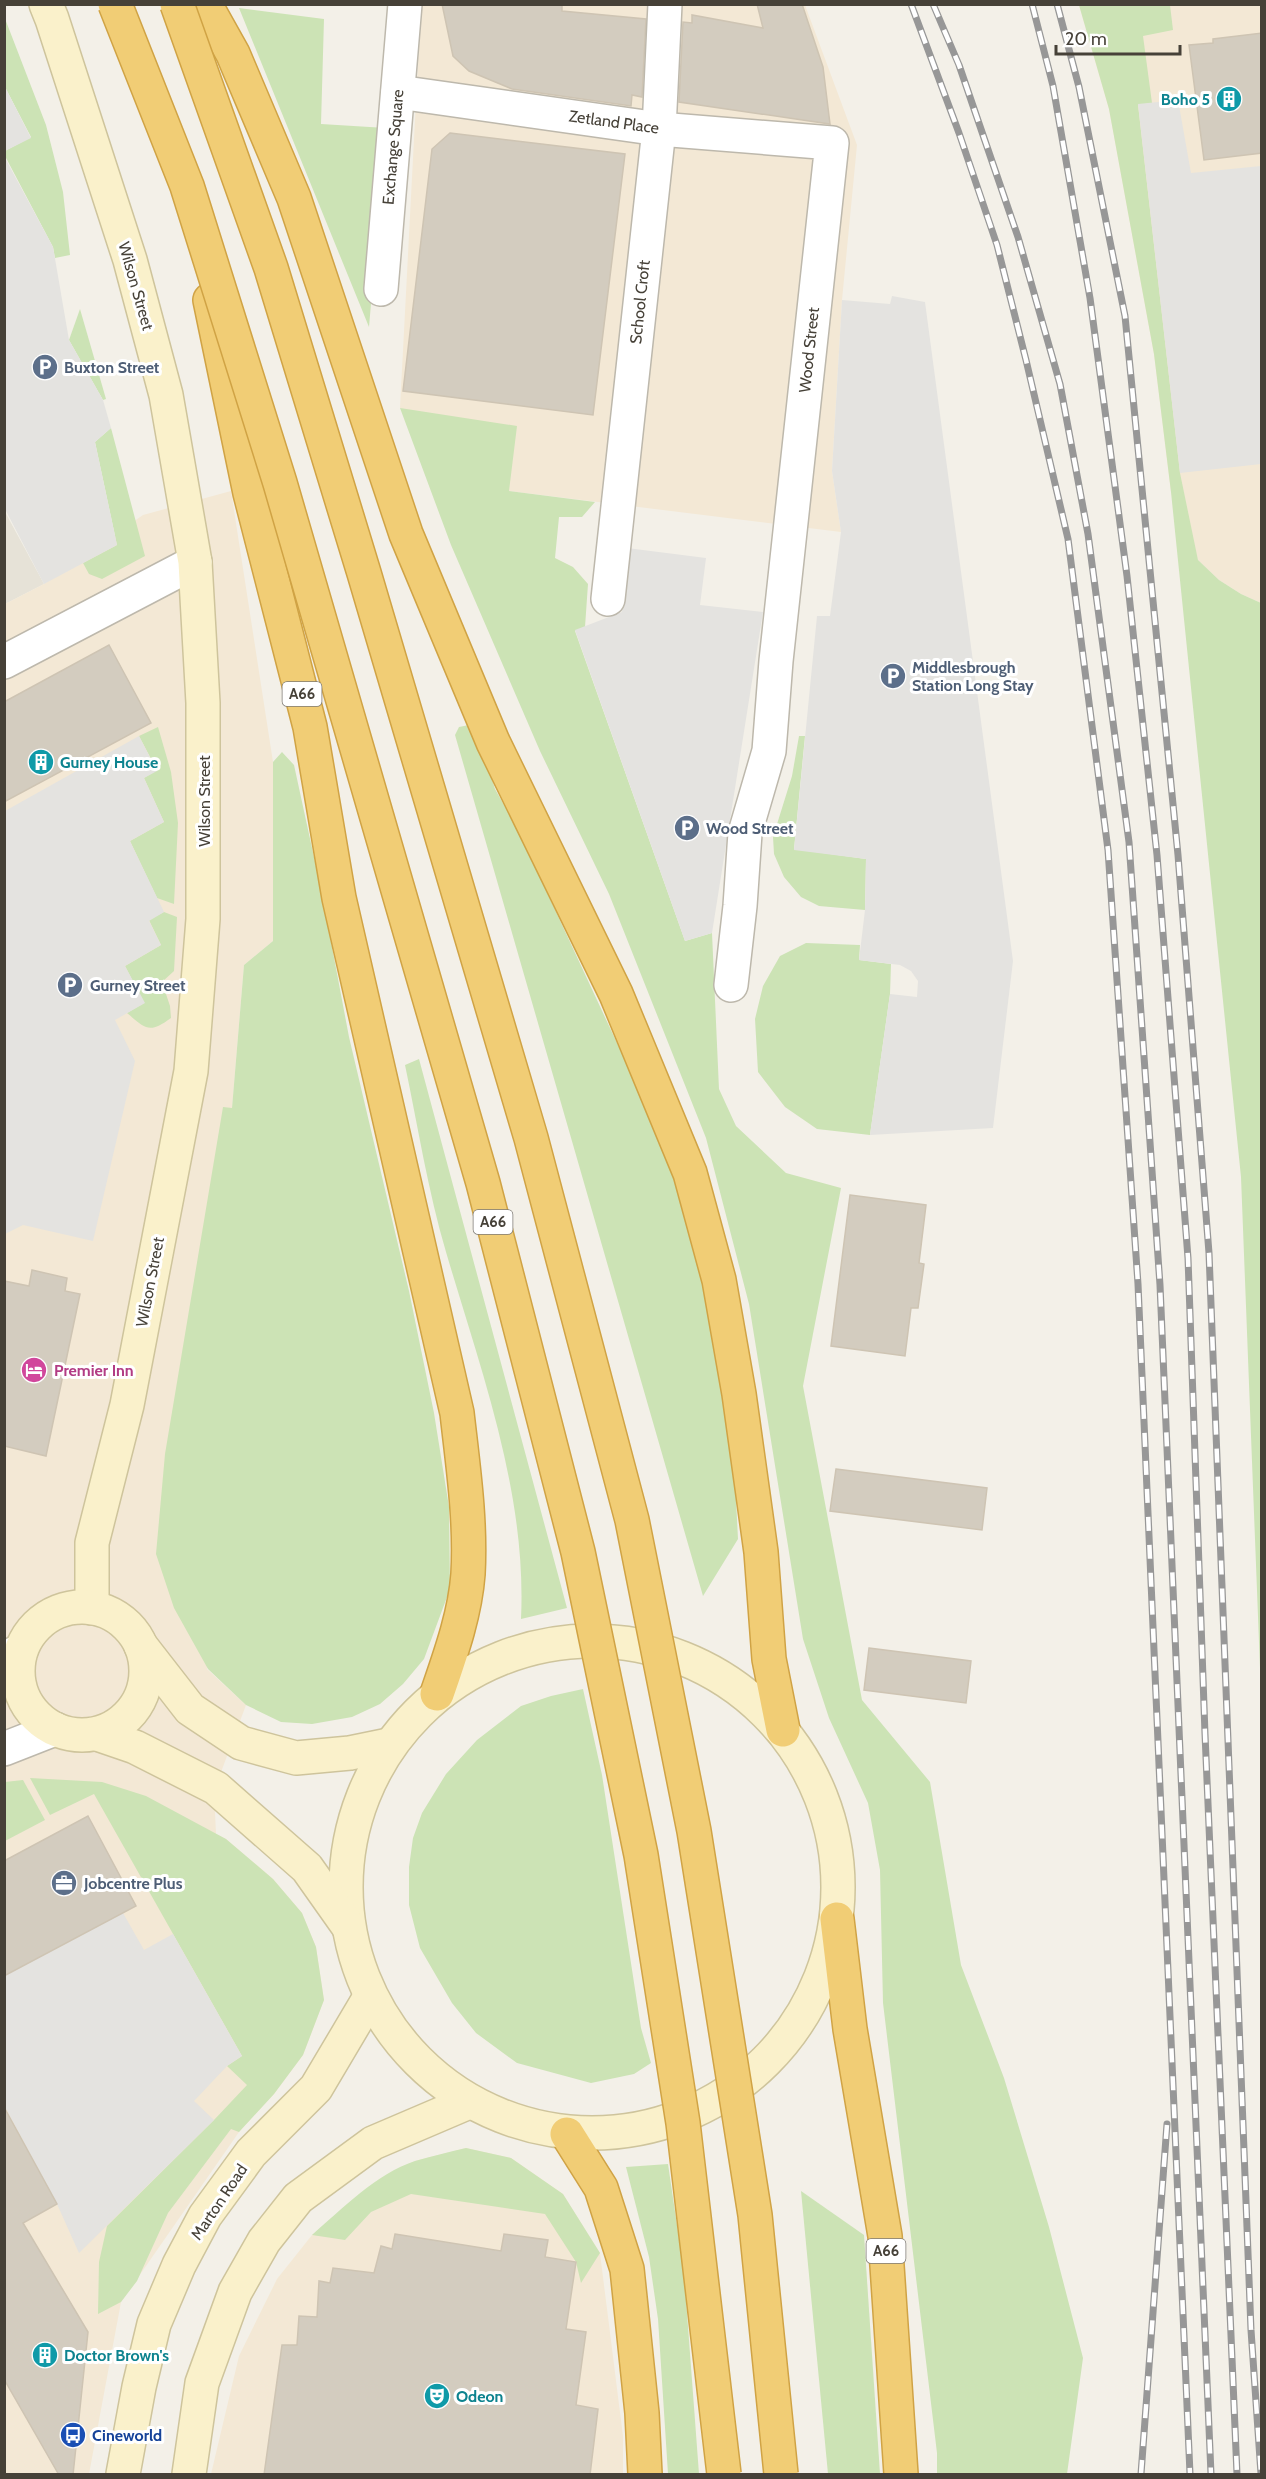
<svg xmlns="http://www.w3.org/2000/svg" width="1266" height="2479" viewBox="0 0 1266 2479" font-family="Cabin,sans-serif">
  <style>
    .residential { fill: #e6e2d7 }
    .commercial { fill: #f3e8d5 }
    .green { fill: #cce3b5 }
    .parking { fill: #e4e3e0 }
    .building { fill: #d3ccbf; stroke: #cec4b3; stroke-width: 1.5 }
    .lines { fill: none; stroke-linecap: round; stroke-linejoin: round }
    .street-casing { stroke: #bdb8ac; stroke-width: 36 }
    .secondary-casing { stroke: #cec49c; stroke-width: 36 }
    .highway-casing { stroke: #d0a345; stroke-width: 36 }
    .street { stroke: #fff; stroke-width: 33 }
    .secondary { stroke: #faf1cb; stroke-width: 33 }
    .highway { stroke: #f1cd75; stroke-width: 33 }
    .rail-casing { stroke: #979797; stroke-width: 7 }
    .rail { stroke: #fff; stroke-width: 4.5; stroke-dasharray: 14; stroke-linecap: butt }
    .highway-bridge-casing { stroke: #d0a345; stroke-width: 36; stroke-linecap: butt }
    .highway-bridge { stroke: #f1cd75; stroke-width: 33 }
    .labels { text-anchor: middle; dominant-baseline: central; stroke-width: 6; stroke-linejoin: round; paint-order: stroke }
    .shield { fill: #fff; stroke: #7e7a74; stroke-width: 1.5 }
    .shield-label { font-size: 15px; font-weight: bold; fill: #464138 }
    .culture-label { font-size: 16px; font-weight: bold; fill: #0d838f; stroke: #fff; text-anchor: start }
    .street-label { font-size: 16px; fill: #464138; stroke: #fff }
    .service-label { font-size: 16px; font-weight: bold; fill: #4e5e75; stroke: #fff; text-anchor: start }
    .hotel-label { font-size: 16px; font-weight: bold; fill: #b23c85; stroke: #fff; text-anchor: start }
    .transit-label { font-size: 16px; font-weight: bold; fill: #164399; stroke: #fff; text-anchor: start }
  </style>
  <rect width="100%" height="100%" fill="#f3f0e8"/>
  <!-- residential -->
  <polygon class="residential" points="4,510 44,584 5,604 4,604"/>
  <!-- commercial -->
  <g class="commercial">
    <polygon points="421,5 805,5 857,145 842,300 832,471 841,532 509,491 400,408"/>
    <polygon points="1079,5 1261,5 1261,603 1241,594 1219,580 1198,560 1171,492 1154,354 1109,109"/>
    <polygon points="231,491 273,762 273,941 244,965 232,1108 223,1108 207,1669 246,1705 214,1791 216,1834 226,1839 273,1879 302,1913 316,1947 324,2000 303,2055 274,2094 239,2132 121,2302 89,2474 5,2474 5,604 44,584 143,515"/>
    <polygon points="466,2148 511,2158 563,2194 600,2253 623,2436 623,2474 211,2474 239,2356 277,2279 312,2235 373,2184 393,2171 415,2161"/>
  </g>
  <!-- green -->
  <g class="green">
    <polygon points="1079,5 1170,5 1173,30 1143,36 1152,103 1138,105 1180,473 1198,560 1219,580 1241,594 1261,603 1261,1694 1241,1177 1171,492 1154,354 1109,109"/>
    <polygon points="239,8 324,19 321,124 386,128 369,327"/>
    <polygon points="4,16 46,125 63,192 70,255 55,258 53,247 5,156 5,151 31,137 5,87"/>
    <polygon points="80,309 106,399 103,400 69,340"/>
    <polygon points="400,408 517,426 509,491 595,502 582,517 559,517 555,558 573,567 588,584 585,627 575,631 685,941 712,933 719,1089 736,1126 786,1173 841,1188 803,1386 862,1700 930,1782 961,1965 1004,2078 1049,2227 1083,2358 1067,2474 937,2474 937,2453 883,2003 880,1870 868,1803 829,1718 803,1639 749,1304 706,1138 609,894 540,751 451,545"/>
    <polygon points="111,428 145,556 102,579 89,574 83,563 117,545 95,442"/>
    <polygon points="469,725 475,726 495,789 517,828 650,1114 689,1218 712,1308 732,1422 738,1539 703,1596 455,735 459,727"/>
    <polygon points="158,727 171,772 178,823 174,904 157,898 130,841 164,822 144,778 157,770 139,736"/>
    <polygon points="799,736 805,736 794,849 866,859 865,910 819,906 801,897 784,877 774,854 773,837 792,776"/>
    <polygon points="282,752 294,765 322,894 349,1037 409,1291 434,1413 449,1507 450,1589 424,1659 403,1684 380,1704 352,1717 312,1724 281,1722 246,1705 208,1669 174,1608 156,1554 165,1454 223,1107 232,1108 244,965 273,941 273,762"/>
    <path d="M164 912 177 917 174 971 162 982 170 1006 171 1018C149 1034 146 1029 127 1013L144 1003 125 966 161 945 149 920Z"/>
    <polygon points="806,943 860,945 859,960 891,964 890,994 870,1135 817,1129 785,1107 758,1072 755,1019 763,986 780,956"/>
    <path d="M419 1059 567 1608 521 1619C527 1493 481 1371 446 1252 428 1191 418 1127 405 1065Z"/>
    <polygon points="583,1689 602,1775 641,2028 651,2063 634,2074 591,2083 517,2063 476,2033 452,2003 420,1948 409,1905 409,1867 413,1838 422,1813 446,1774 477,1740 521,1706 551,1696"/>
    <polygon points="30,1778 102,1782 146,1796 226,1839 273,1879 302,1913 316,1947 324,2000 303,2055 274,2094 239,2132 231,2129 168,2213 137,2281 121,2302 98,2314 99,2262 107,2226 214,2120 247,2085 227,2066 242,2056 94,1794 50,1815"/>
    <polygon points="23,1780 45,1820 5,1841 5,1782"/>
    <path d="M466 2148 511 2158 563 2194 600 2253 581 2283 576 2262 545 2214 411 2194 371 2212 345 2240 312 2235C343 2208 376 2174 415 2161 432 2156 449 2152 466 2148Z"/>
    <polygon points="668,2164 684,2273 699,2474 668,2474 658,2319 649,2257 626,2167"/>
    <polygon points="801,2191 864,2235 880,2474 828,2474"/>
  </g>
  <!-- parking -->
  <g class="parking">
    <polygon points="5,87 31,138 5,151 4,151"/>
    <polygon points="1178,100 1191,173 1261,166 1261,464 1180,473 1138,104"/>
    <polygon points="4,156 53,247 69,340 103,400 111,428 95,442 117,545 44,584 5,509"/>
    <polygon points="892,296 925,302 1013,961 993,1128 870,1135 890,994 917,997 918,981 911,971 900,965 859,960 865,910 866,859 794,850 817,616 830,616 841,532 832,471 842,300 890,304"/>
    <polygon points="627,548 706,558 700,605 763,612 712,933 685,941 575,630 622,612"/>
    <polygon points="139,736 157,771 144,778 164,822 130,841 164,912 149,921 161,945 125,966 145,1003 115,1020 135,1061 93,1241 23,1225 5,1234 5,811"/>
    <polygon points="123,1913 144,1950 173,1934 242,2056 227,2066 194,2101 214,2120 79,2253 57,2204 5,2107 4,1976"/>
  </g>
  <!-- building -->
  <g class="building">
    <polygon points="442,4 562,4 562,11 646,19 642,97 632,95 631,106 512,89 469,71 453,56"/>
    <polygon points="757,4 802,4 823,67 830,124 679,102 683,22 692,23 692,15 763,28"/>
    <polygon points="1262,33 1262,153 1204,160 1189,45 1213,43 1213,39"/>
    <polygon points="450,133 625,154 593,415 403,391 432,149"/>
    <polygon points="109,645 151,723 4,802 4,702"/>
    <polygon points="850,1195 926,1205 919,1263 924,1264 918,1308 911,1308 905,1356 831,1346"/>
    <polygon points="32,1270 67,1278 65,1291 80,1294 46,1456 4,1446 4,1281 29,1286"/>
    <polygon points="836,1469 987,1488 982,1530 830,1511"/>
    <polygon points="869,1648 971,1661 966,1703 864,1690"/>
    <polygon points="88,1816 136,1906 4,1976 4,1861"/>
    <polygon points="4,2107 57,2204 23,2223 88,2332 73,2475 59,2475 4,2379"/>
    <polygon points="395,2234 501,2251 504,2234 548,2240 545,2257 576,2262 566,2329 586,2332 576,2405 598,2409 590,2475 264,2475 282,2345 297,2345 299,2316 317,2317 319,2281 330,2283 333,2268 374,2273 381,2246 392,2249"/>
  </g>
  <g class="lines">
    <!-- street casing -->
    <g class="street-casing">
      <g id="street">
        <polyline points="398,92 659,129 832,143 776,661 769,751 745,833 740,906 731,985"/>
        <polyline points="381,289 405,4"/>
        <polyline points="608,599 659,129 665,4"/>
        <polyline points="4,662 195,562"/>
        <polyline points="4,1659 21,1650"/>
        <polyline points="4,1749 55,1729"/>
      </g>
    </g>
    <!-- secondary casing -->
    <g class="secondary-casing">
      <g id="secondary">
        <polyline points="46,4 52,19 130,260 166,395 195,562 203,703 203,919 191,1071 127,1405 92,1543 92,1608"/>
        <circle cx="82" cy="1671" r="64"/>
        <circle cx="592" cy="1887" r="246"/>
        <polyline points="141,1646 190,1709 241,1743 296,1758 350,1753 389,1745"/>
        <polyline points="97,1734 135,1747 216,1788 307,1868 348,1926"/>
        <polyline points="123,2474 139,2387 154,2324 179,2265 205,2216 251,2153 316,2088 370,1997"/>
        <polyline points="189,2474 202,2383 235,2292 264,2241 298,2198 373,2143 469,2102"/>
      </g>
    </g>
    <!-- highway casing -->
    <g class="highway-casing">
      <g id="highway">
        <polyline points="205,4 233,54 294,198 406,534 493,742 616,994 690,1173 719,1280 739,1394 761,1552 769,1659 783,1730"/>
        <path d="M210 300 250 493 310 727 339 898 457 1413C463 1466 471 1520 468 1574 465 1615 450 1656 437 1694"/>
        <polyline points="837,1919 850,2029 885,2236 901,2474"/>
        <polyline points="567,2134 601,2188 627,2269 642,2413 645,2474"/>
      </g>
    </g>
    <!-- street -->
    <use href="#street" class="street"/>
    <!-- secondary -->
    <use href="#secondary" class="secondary"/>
    <!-- highway -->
    <use href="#highway" class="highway"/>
    <!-- rail casing -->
    <g class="rail-casing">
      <g id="rail">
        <polyline points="911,4 959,133 997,245 1026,360 1068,539 1108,850 1138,1284 1190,2474"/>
        <polyline points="933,4 959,65 1018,237 1060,384 1088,534 1129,842 1160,1285 1211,2474"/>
        <polyline points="1032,4 1053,86 1090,298 1127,576 1157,855 1188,1258 1205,1734 1237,2474"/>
        <polyline points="1057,4 1079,87 1125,316 1178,855 1209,1253 1251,2330 1261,2474"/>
        <polyline points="1141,2474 1167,2124"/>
      </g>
    </g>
    <!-- rail -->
    <use href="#rail" class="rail"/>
    <!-- highway-bridge casing -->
    <g class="highway-bridge-casing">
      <g id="highway-bridge">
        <polyline points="115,4 187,186 280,483 483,1183 578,1552 641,1855 683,2123 724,2474"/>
        <polyline points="177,4 271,268 364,573 531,1138 632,1520 694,1831 755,2215 781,2474"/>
      </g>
    </g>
    <!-- highway-bridge -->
    <use href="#highway-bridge" class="highway-bridge"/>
  </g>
  <!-- icons -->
  <defs>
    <g id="building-disc" transform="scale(1.35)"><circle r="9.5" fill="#0f9aa8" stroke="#fff"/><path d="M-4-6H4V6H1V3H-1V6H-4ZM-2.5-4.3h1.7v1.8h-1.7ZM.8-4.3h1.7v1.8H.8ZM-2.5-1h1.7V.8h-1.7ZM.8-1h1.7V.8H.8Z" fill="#fff"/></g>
    <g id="parking-disc" transform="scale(1.35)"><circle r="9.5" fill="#5c6f8a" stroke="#fff"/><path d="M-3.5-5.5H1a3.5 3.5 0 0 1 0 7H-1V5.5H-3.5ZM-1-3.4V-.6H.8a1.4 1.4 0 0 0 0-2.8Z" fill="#fff"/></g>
    <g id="hotel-disc" transform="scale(1.35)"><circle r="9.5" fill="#d1479c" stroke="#fff"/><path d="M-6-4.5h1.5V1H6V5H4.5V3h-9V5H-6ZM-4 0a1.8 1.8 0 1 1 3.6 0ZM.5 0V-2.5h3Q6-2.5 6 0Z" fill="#fff"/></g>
    <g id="office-disc" transform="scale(1.35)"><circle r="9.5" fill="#5c6f8a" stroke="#fff"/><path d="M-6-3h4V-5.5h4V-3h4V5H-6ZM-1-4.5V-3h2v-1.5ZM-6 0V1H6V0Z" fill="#fff"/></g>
    <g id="theatre-disc" transform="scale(1.35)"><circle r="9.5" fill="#0f9aa8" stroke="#fff"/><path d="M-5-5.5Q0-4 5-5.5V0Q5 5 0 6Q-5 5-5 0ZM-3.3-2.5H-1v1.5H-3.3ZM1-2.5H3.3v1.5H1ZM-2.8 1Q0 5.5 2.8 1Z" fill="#fff"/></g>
    <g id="bus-disc" transform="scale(1.35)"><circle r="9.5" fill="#1a4fb4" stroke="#fff"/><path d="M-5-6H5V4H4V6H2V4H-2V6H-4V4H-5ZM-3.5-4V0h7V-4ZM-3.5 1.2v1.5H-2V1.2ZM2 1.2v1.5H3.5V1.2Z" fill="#fff"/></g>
  </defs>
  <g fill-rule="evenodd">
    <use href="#building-disc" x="1229" y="99"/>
    <use href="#parking-disc" x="45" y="367"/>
    <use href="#parking-disc" x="893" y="676"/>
    <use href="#building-disc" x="41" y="762"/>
    <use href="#parking-disc" x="687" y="828"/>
    <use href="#parking-disc" x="70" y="985"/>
    <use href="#hotel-disc" x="34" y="1370"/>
    <use href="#office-disc" x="64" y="1883"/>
    <use href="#building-disc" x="45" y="2355"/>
    <use href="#theatre-disc" x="437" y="2396"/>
    <use href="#bus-disc" x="73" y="2435"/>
  </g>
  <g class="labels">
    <!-- shield labels -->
    <g class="shield">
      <rect x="282.5" y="682" width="39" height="24" rx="4.5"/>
      <rect x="473.5" y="1210" width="39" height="24" rx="4.5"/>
      <rect x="866.5" y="2239" width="39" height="24" rx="4.5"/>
    </g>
    <g class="shield-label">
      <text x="302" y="694">A66</text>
      <text x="493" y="1222">A66</text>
      <text x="886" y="2251">A66</text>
    </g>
    <!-- culture labels -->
    <g class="culture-label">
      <text x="1210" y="99" text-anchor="end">Boho 5</text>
      <text x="60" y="762">Gurney House</text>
      <text x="64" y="2355">Doctor Brown's</text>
      <text x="456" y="2396">Odeon</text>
    </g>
    <!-- street labels -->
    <g class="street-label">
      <text transform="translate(614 122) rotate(8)">Zetland Place</text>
      <text transform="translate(393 147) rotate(-85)">Exchange Square</text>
      <text transform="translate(136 286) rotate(74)">Wilson Street</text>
      <text transform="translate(640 302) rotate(-84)">School Croft</text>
      <text transform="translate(809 350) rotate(-84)">Wood Street</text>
      <text transform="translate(204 801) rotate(-90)">Wilson Street</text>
      <text transform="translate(150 1282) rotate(-79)">Wilson Street</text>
      <text transform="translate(219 2202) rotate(-56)">Marton Road</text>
    </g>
    <!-- service labels -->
    <g class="service-label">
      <text x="64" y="367">Buxton Street</text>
      <text x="912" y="667">Middlesbrough<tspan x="912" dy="18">Station Long Stay</tspan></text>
      <text x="706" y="828">Wood Street</text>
      <text x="90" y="985">Gurney Street</text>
      <text x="84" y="1883">Jobcentre Plus</text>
    </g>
    <!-- hotel labels -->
    <g class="hotel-label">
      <text x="54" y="1370">Premier Inn</text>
    </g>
    <!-- transit labels -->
    <g class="transit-label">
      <text x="92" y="2435">Cineworld</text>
    </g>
  </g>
  <!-- border -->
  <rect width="1266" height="2479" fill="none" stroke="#464138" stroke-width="12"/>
  <!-- scale -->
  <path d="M1056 45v9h124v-9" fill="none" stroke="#464138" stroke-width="3"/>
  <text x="1065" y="45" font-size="18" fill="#464138" stroke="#ffffff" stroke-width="4.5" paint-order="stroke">20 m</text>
</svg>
